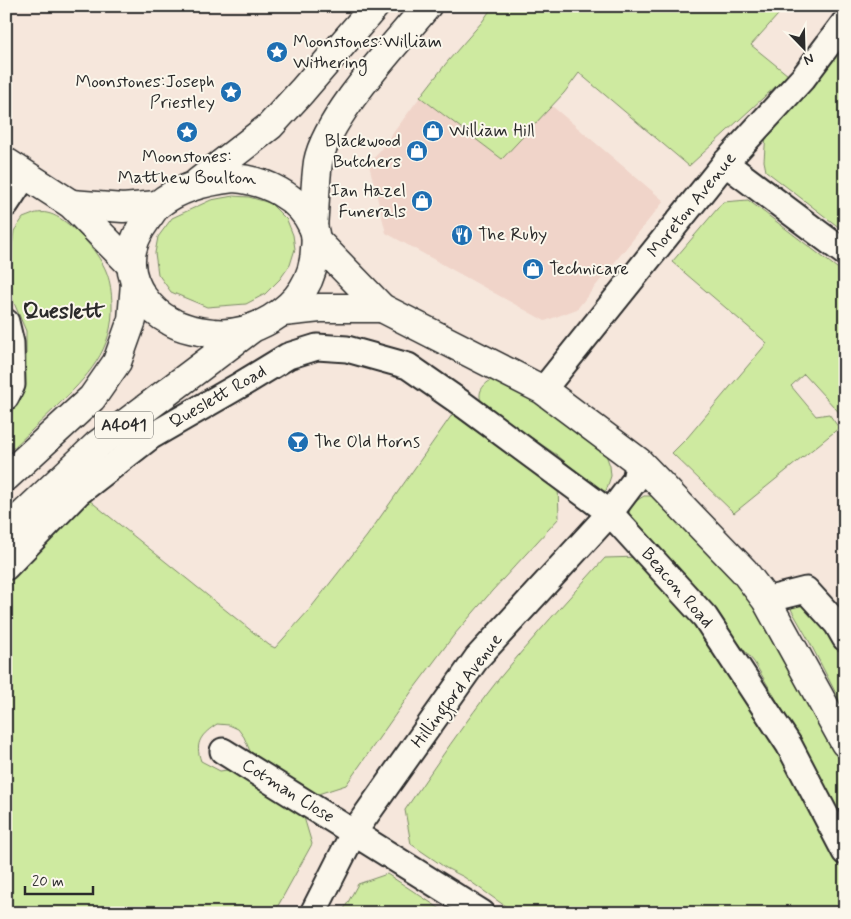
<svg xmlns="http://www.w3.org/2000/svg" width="851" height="919" viewBox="0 0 851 919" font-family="Mynerve,sans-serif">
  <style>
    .built { fill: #f0d4c9 }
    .green { fill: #ceeaa0; stroke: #7c8a66 }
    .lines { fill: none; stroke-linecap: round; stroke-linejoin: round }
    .street-casing { stroke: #2b2b2b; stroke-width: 29 }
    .secondary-casing { stroke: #2b2b2b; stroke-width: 31 }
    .highway-casing { stroke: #2b2b2b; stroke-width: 31 }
    .street { stroke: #fbf7ec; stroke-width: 25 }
    .secondary { stroke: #fbf7ec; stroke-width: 28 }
    .highway { stroke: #fbf7ec; stroke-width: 28 }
    .labels { text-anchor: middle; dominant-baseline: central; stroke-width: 4; stroke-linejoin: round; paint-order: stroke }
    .shield { fill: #fbf7ec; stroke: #696865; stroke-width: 1 }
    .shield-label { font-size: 16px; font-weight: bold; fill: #2b2b2b }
    .poi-label { font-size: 18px; fill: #2b2b2b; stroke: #fbf7ec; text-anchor: start }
    .street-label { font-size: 18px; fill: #2b2b2b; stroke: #fbf7ec }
    .district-label { font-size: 22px; font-weight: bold; fill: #2b2b2b; stroke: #fbf7ec }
  </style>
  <rect width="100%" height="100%" fill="#f6e7dc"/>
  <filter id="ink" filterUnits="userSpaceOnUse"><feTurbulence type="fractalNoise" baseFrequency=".02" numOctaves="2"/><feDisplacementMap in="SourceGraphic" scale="10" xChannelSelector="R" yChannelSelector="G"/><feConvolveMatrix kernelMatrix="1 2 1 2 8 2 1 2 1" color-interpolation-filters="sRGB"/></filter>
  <g filter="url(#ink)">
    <!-- built -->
    <polygon class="built" points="420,97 502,158 552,106 664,201 577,309 545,321 386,233 369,165"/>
    <!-- green -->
    <g class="green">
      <polygon points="493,6 786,6 751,45 788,75 689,166 579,73 564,93 502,159 420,97 448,61 482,22"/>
      <polygon points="845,46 845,232 766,171 764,161 766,133"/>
      <polygon points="233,196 249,197 270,203 287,220 293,235 295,249 290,265 280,279 265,294 246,304 207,307 171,292 158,274 155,253 158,237 172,218 211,200"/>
      <polygon points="748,200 845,274 845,419 804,374 791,386 816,416 829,414 839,428 734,513 672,453 687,438 767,343 672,262 723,202"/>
      <path d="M36 213C39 213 44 212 47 213 63 216 82 236 92 248 107 268 111 279 112 304 114 350 87 377 56 407 39 423 23 439 6 455V420L21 387 26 371V331L11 296 10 281 12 247 14 231 23 218Z"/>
      <path d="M493 379 546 406 605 452 610 466 611 476 606 491H600L557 455 485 406C475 396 481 385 493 379Z"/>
      <path d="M454 412 558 485 559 518 492 591 454 635 412 691 346 785 315 795 252 756 244 737 238 729 229 725 217 724C202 734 194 742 201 761L220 771 234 769 303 814 312 844 274 913H6V585C32 555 60 527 89 500L269 645 275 648 309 610 367 536Z"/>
      <polygon points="644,496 658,496 673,504 769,621 815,707 845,763 845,829 793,728 754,662 679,570 633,524 629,514 631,504"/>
      <path d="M639 557 690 615 740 680 845 872V913H515L464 877 446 868 411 844 405 810C435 766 465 722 498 680 532 638 569 598 605 558Z"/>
      <polygon points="800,596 831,631 845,655 845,711 808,639 792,611 790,605"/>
      <polygon points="387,874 442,910 445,913 342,913 358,884"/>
    </g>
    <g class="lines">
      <!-- street casing -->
      <g class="street-casing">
        <g id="street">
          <polyline points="725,163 845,253"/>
          <polyline points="6,204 25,175"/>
          <polyline points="6,322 11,343 12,385 6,397"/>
          <polyline points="543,390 725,163 803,78 845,22"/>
          <polyline points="6,567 79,492 150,437 242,384 288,356 317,347 347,349 408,366 464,405 610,513 705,617 789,745 845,852"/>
          <polyline points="766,600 806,590 837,624 845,638"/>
          <polyline points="223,751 482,913"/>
          <polyline points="313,913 354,832 477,658 610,513 635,480 639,462"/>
        </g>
      </g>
      <!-- secondary casing -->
      <g class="secondary-casing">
        <g id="secondary">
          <polyline points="6,162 71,204 131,265"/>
          <polyline points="71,204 123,208 157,205"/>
          <polyline points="316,240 382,308 543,390 639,462 744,571 766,600 845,743"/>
          <polyline points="283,312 320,308 382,308"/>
        </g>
      </g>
      <!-- highway casing -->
      <g class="highway-casing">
        <g id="highway">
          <path d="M233 178C264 180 299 196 313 227 316 234 316 242 315 249 314 280 298 303 271 319 254 329 233 335 213 333 198 331 183 329 170 321 150 311 132 287 131 264 130 248 138 231 147 219 151 214 154 208 159 204 180 187 207 181 233 178Z"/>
          <polyline points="198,182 270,126 302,91 375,6"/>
          <path d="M313 227C315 206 315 183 318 162 327 116 396 44 427 6"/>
          <polyline points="6,477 92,398 117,362 132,320 135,283"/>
          <polyline points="6,531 97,445 251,329"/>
        </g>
      </g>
      <!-- street -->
      <use href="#street" class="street"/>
      <!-- secondary -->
      <use href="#secondary" class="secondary"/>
      <!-- highway -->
      <use href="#highway" class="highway"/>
    </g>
  </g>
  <!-- icons -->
  <defs>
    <g id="sight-disc" transform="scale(1.125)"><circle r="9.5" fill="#1f6fb2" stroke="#fbf7ec"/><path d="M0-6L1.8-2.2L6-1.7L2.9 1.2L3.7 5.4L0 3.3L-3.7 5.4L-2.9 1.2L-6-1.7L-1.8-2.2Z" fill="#fff"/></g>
    <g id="shop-disc" transform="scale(1.125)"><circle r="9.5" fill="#1f6fb2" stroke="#fbf7ec"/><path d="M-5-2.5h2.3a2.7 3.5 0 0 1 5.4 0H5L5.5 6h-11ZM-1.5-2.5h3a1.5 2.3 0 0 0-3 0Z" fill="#fff"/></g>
    <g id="restaurant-disc" transform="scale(1.125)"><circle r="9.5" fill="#1f6fb2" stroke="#fbf7ec"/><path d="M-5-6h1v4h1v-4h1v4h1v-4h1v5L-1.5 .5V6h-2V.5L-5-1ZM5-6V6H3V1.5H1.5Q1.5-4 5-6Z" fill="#fff"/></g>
    <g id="bar-disc" transform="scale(1.125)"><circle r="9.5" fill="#1f6fb2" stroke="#fbf7ec"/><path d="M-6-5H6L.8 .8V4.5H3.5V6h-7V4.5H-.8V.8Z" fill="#fff"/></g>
  </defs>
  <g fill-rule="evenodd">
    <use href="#sight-disc" x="277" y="52"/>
    <use href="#sight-disc" x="231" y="92"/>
    <use href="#shop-disc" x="433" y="131"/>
    <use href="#sight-disc" x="187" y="132"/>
    <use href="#shop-disc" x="417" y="151"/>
    <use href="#shop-disc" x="422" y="201"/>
    <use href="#restaurant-disc" x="462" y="235"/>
    <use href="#shop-disc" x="533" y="269"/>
    <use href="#bar-disc" x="298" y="442"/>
  </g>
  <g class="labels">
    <!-- shield labels -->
    <rect class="shield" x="95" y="411.5" width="58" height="27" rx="4"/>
    <g class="shield-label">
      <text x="124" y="425">A4041</text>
    </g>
    <!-- poi labels -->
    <g class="poi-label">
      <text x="293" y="42">Moonstones:William<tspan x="293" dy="21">Withering</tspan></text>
      <text x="215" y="82" text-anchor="end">Moonstones:Joseph<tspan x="215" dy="21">Priestley</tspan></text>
      <text x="449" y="131">William Hill</text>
      <text x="401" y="141" text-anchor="end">Blackwood<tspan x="401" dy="21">Butchers</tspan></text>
      <text x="187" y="157" text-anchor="middle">Moonstones:<tspan x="187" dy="21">Matthew Boulton</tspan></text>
      <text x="406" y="191" text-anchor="end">Ian Hazel<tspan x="406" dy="21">Funerals</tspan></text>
      <text x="478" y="235">The Ruby</text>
      <text x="549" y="269">Technicare</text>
      <text x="314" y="442">The Old Horns</text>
    </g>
    <!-- street labels -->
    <g class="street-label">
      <text transform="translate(692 205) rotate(-51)">Moreton Avenue</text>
      <text transform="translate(218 397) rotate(-30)">Queslett Road</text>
      <text transform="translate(677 588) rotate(49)">Beacon Road</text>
      <text transform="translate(457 691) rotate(-53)">Hillingford Avenue</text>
      <text transform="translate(288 791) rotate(32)">Cotman Close</text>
    </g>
    <!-- district labels -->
    <g class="district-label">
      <text x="64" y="312">Queslett</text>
    </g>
  </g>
  <!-- margin -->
  <rect width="851" height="919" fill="none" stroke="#fbf7ec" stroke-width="25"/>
  <rect x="12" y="12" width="826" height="894" fill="none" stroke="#2b2b2b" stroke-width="2" filter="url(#ink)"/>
  <!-- north arrow -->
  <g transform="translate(804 48) rotate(157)" stroke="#fbf7ec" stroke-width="4" paint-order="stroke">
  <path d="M0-4L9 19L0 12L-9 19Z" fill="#2b2b2b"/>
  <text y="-8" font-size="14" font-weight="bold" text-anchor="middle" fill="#2b2b2b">N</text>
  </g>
  <!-- scale -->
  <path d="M25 886v8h68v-8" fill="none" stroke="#2b2b2b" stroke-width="2.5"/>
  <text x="32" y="886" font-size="15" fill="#2b2b2b" stroke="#fbf7ec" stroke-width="4" paint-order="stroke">20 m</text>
</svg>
